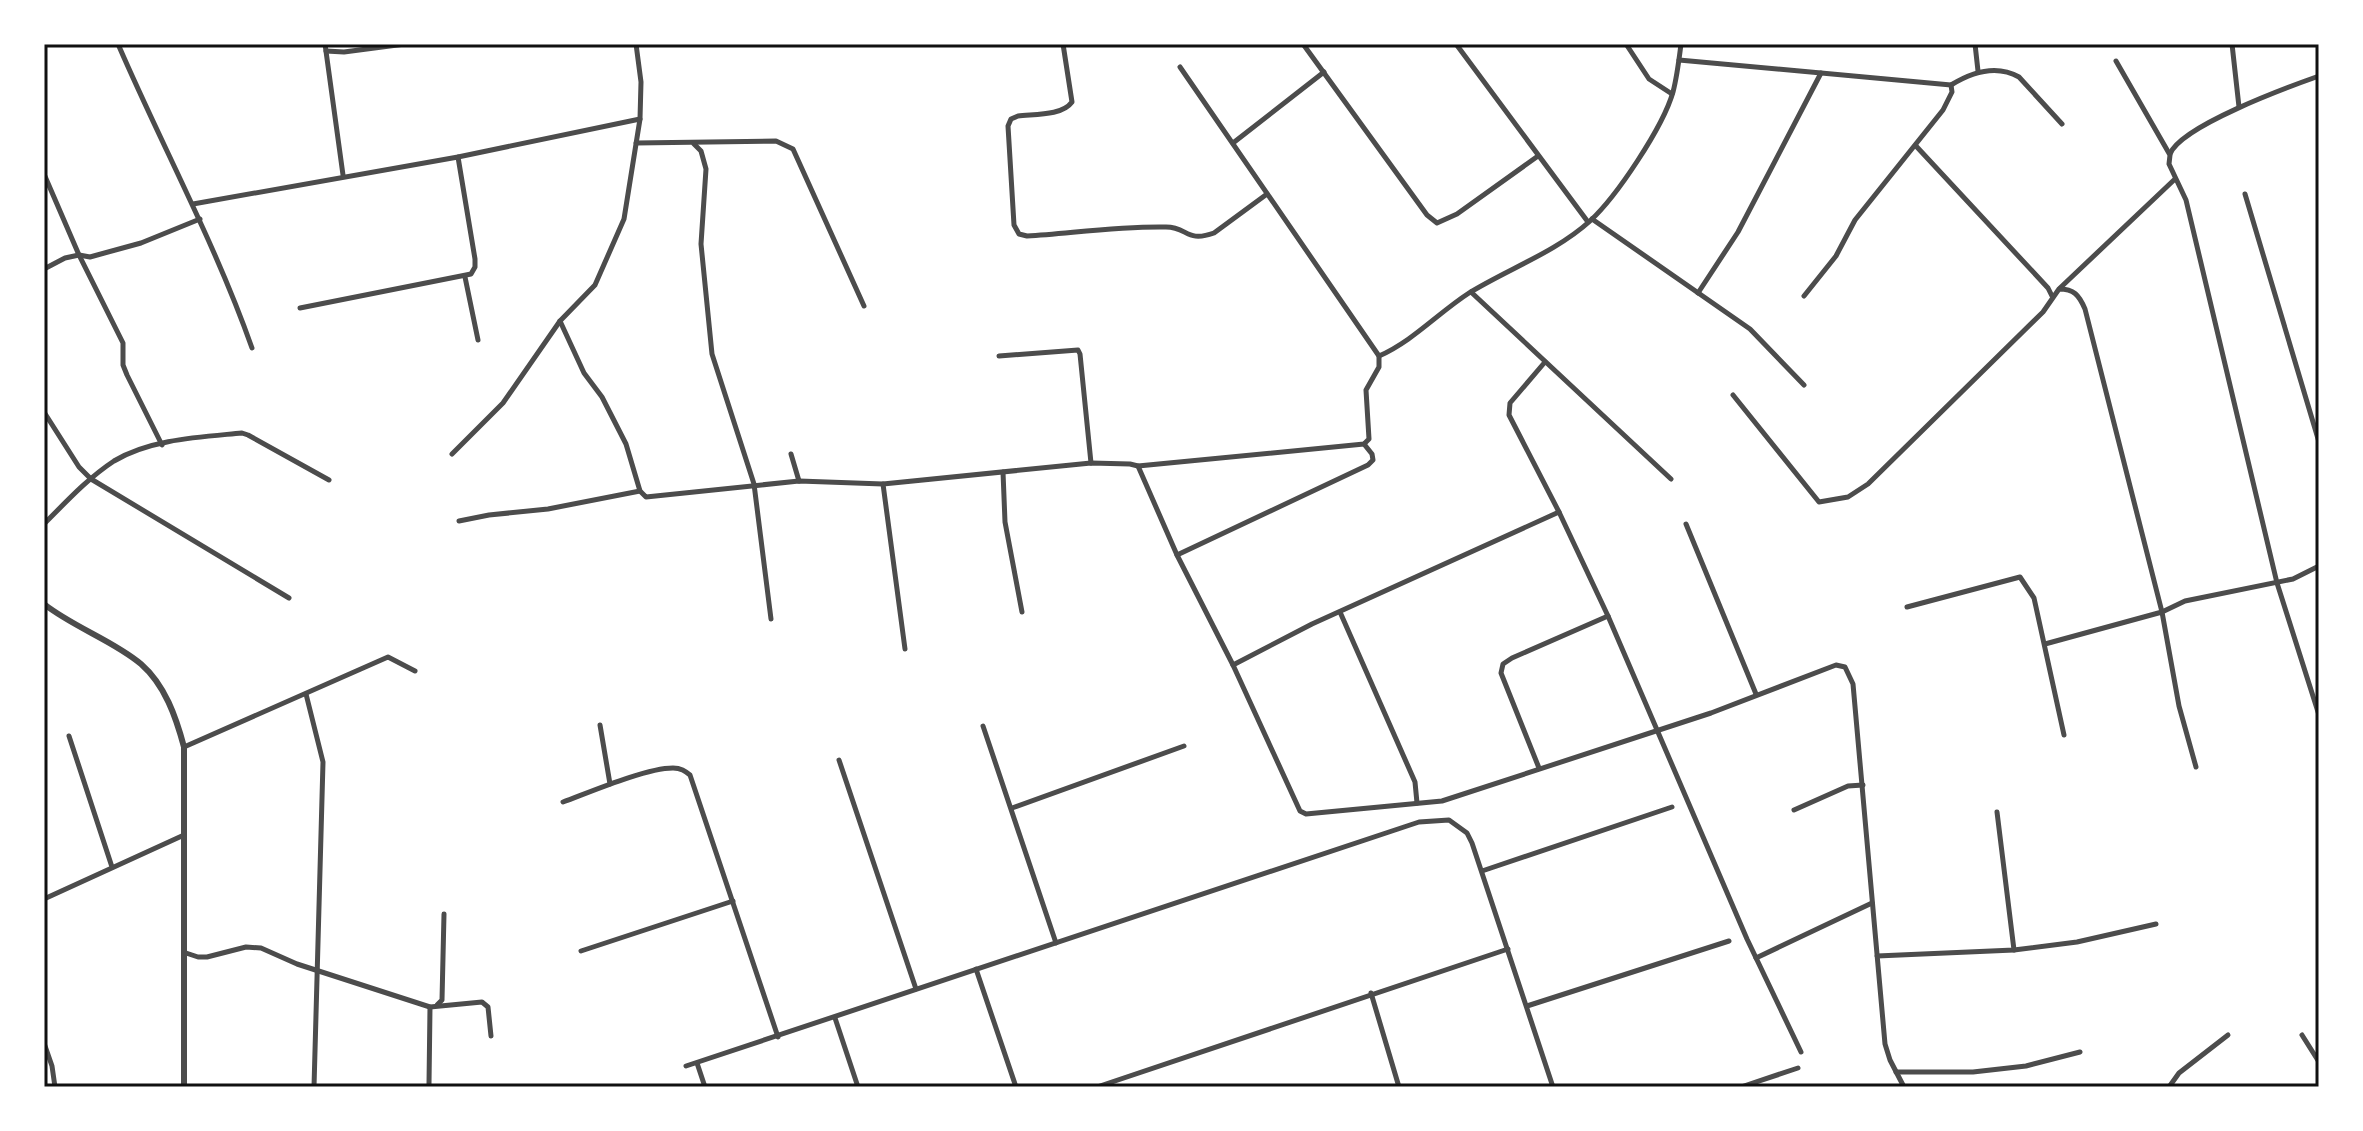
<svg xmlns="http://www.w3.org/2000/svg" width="2363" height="1131" viewBox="0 0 2363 1131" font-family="'Fira Sans',sans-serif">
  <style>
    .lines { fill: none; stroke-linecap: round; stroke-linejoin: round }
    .minor { stroke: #4c4c4c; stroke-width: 5 }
    .tertiary { stroke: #4c4c4c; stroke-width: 6 }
    .neatline { fill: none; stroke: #111; stroke-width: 3 }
  </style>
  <rect width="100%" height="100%" fill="#fff"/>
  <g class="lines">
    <!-- minor -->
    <g class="minor">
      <path d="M118 44C162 146 215 243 252 348"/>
      <polyline points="325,44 343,175"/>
      <path d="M1063 44 1072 102C1062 116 1034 114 1018 116L1011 119 1008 126 1014 225 1019 234 1027 236C1073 233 1120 226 1166 227 1188 227 1186 243 1214 233L1267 194"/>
      <polyline points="1303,44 1427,215 1437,223 1457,214 1538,156"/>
      <polyline points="1456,44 1588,222"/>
      <polyline points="1626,44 1649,79 1672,94"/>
      <polyline points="1975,44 1978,71"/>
      <polyline points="2232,44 2239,107"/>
      <polyline points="326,51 344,52 405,44"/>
      <path d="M1679 60 1951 85C1972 72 1996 64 2019 77L2062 124"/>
      <polyline points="2116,61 2170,155 2169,164 2186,200 2277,583 2319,715"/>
      <polyline points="636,143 776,141 793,149 864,306"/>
      <polyline points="1233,143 1324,72"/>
      <polyline points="694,144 701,151 706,169 701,244 712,354 754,484 771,619"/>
      <polyline points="1916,146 2048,288 2052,296"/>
      <path d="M2170 154C2181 126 2288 87 2319 76"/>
      <polyline points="44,174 79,255 123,343 123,365 127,375 162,445"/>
      <polyline points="2245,194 2319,442"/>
      <polyline points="193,204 458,157 640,119"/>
      <polyline points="1592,219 1750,329 1804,385"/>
      <polyline points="44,269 65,258 79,255 90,257 141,243 200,219"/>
      <polyline points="465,277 478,340"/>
      <polyline points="2060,288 2175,179"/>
      <polyline points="1471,292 1671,479"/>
      <polyline points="1698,293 1738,232 1821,73"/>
      <polyline points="1804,296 1836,256 1855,220 1943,110 1952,92 1951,85"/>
      <polyline points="300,308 471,274 475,267 475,259 458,157"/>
      <polyline points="560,321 584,373 602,397 626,444 640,491 646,497 799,481 883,484 1091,463 1130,464 1138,466 1364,444 1369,439 1366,390 1379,367 1379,356 1180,67"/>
      <polyline points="999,356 1078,350 1080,354 1091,463"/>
      <path d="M1379 356C1413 341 1438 313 1469 293 1508 269 1556 252 1590 221 1617 196 1663 127 1673 92 1677 77 1679 60 1681 44"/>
      <polyline points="1545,362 1510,403 1509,415 1559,512 1608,616 1747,939 1801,1052"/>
      <path d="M1733 395 1819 502 1848 497 1868 484 2043 312 2059 289C2074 289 2079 295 2085 309L2162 612 2045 644"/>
      <polyline points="44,412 79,467 91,479 289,598"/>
      <polyline points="452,454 503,403 560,321 595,285 624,219 640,119 641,82 636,44"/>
      <polyline points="791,454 799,481"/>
      <polyline points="1138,466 1177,555 1233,665 1300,811 1306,814 1442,801 1711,713 1836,665 1845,667 1853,684 1885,1044 1890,1060 1904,1087"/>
      <polyline points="1003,472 1005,522 1022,612"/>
      <polyline points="883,484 905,649"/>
      <polyline points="459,521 489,515 548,509 640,491"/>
      <path d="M44 524C66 502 88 478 114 461 150 439 201 437 242 433L248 435 329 480"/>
      <polyline points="1686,524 1756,694"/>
      <polyline points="1177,555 1368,465 1373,460 1372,454 1364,444"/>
      <polyline points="1907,607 2020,577 2034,598 2064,735"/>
      <polyline points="1340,612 1415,782 1417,803"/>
      <polyline points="1233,665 1312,624 1559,512"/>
      <polyline points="306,694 323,762 314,1087"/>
      <polyline points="600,725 610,784"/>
      <polyline points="983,726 1056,943"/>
      <polyline points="69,736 112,867"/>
      <polyline points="184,747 388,657 415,671"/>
      <polyline points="839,760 916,989"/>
      <polyline points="2196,767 2179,706 2162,612 2185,601 2293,579 2319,566"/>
      <polyline points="1539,768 1501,673 1503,664 1512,658 1608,616"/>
      <path d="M563 802C590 792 646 768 673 768 681 768 685 771 690 775L778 1037"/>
      <polyline points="1012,808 1184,746"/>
      <polyline points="1794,810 1848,786 1863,785"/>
      <polyline points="1997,812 2014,950"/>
      <polyline points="1482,871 1672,807"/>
      <polyline points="44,899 184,835"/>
      <polyline points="581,951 733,901"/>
      <polyline points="186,953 198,957 207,957 246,947 261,948 297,964 430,1007 482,1002 488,1007 491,1036"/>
      <polyline points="1877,956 2014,950 2077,942 2156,924"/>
      <polyline points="1756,958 1872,903"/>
      <polyline points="976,969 1016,1087"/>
      <polyline points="1371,993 1399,1087"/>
      <polyline points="437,1005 442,1000 444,914"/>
      <polyline points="1527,1006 1729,941"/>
      <polyline points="835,1018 858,1087"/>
      <polyline points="2302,1035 2319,1062"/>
      <polyline points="44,1043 52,1066 55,1087"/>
      <polyline points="697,1063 705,1087"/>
      <polyline points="686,1066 1419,822 1449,820 1467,833 1472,843 1553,1087"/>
      <polyline points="1896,1072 1973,1072 2026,1066 2080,1052"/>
      <polyline points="429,1084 430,1007"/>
      <polyline points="1097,1087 1508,949"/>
      <polyline points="1741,1087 1798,1068"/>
      <polyline points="2169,1087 2179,1073 2228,1035"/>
    </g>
    <!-- tertiary -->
    <path class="tertiary" d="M44 604C73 627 114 641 141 664 165 685 176 717 184 747V1087"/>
  </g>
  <!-- border -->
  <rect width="2363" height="1131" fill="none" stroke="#ffffff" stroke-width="92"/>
  <rect x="46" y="46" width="2271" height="1039" class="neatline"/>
</svg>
